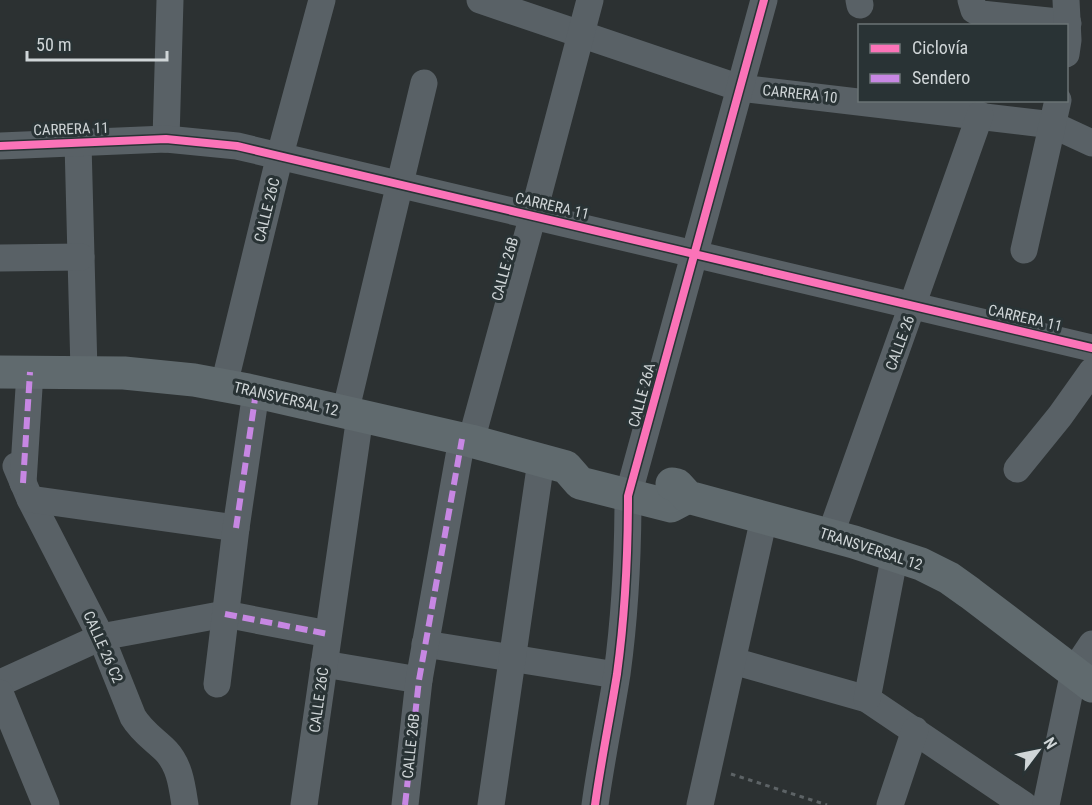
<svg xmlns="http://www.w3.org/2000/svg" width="1092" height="805" viewBox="0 0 1092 805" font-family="'Roboto Condensed',sans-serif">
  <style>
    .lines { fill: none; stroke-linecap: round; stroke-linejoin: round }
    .path { stroke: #5d6366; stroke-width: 3; stroke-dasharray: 4.5 4.5; stroke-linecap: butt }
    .minor { stroke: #596166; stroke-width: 27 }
    .major { stroke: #606a6e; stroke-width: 33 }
    .quiet { stroke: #c787e3; stroke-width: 6; stroke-dasharray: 12 6; stroke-linecap: butt }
    .cycleway-casing { stroke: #293335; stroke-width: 11 }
    .cycleway { stroke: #fb73b8; stroke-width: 8 }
    .labels { text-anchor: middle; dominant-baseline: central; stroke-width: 6; stroke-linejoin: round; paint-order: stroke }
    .street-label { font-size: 15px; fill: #cfd5d7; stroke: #293335 }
  </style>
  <rect width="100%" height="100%" fill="#2c3132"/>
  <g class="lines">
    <!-- path -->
    <polyline class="path" points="731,774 827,805"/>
    <!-- minor -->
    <g class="minor">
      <polyline points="480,0 740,88 1053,125 1092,143"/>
      <polyline points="859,0 860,5"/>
      <polyline points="971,0 974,10 981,14 1068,23"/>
      <polyline points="1066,0 1068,40 1066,54"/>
      <polyline points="166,139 170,0"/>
      <polyline points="78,143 84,371"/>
      <polyline points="0,146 166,139 237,146 1092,348"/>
      <polyline points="1024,250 1058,100"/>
      <polyline points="0,258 81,257"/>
      <polyline points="224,385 280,155 322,0"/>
      <polyline points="345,413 424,83"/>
      <polyline points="471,441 533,215 590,0"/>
      <path d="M16 466 30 499 101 637 133 717C142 732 155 740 166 751 180 766 182 786 185 805"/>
      <polyline points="1017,469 1060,416 1092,371"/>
      <polyline points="23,483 30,372"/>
      <polyline points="30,499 236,528"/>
      <polyline points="830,536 980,115"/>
      <polyline points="425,644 616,675"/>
      <polyline points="733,661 867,699 1024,805"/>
      <polyline points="324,664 419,680"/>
      <polyline points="0,683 101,637 225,614 328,634"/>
      <polyline points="217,684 236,528 256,392"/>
      <polyline points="0,693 46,805"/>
      <polyline points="867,699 895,554"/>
      <polyline points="304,805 360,416"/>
      <polyline points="405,805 419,680 462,439"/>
      <polyline points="491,805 541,461"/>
      <path d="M595 805C601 761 610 718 617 674 625 615 628 555 628 496L764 0"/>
      <polyline points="700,805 764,518"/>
      <polyline points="890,805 915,730"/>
      <polyline points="1046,805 1074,671 1092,644"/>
    </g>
    <!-- major -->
    <g class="major">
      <polyline points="0,372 124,373 194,380 248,390 471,441 566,467 580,483 671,506 688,497"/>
      <polyline points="672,484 677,485 688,497 854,542 921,564 949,578 970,593 1092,686"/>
    </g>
    <!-- quiet -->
    <g class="quiet">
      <polyline points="23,483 30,372"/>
      <polyline points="236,528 256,392"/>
      <polyline points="225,614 328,634"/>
      <polyline points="405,805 419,680 462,439"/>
    </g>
    <!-- cycleway casing -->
    <g class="cycleway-casing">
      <g id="cycleway">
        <polyline points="0,146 166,139 237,146 1092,348"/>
        <path d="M595 805C601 761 610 718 617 674 625 615 628 555 628 496L764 0"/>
      </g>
    </g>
    <!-- cycleway -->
    <use href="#cycleway" class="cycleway"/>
  </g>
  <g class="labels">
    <!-- street labels -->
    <g class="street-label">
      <text transform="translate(800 94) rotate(6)">CARRERA 10</text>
      <text transform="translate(71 129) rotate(-2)">CARRERA 11</text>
      <text transform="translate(552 206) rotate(13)">CARRERA 11</text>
      <text transform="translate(267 210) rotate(-76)">CALLE 26C</text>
      <text transform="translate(505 269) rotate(-75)">CALLE 26B</text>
      <text transform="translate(1025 318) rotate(13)">CARRERA 11</text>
      <text transform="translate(900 343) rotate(-70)">CALLE 26</text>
      <text transform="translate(642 395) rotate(-75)">CALLE 26A</text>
      <text transform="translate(286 399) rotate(13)">TRANSVERSAL 12</text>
      <text transform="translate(871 549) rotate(18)">TRANSVERSAL 12</text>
      <text transform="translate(103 647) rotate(66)">CALLE 26 C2</text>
      <text transform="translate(319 700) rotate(-82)">CALLE 26C</text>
      <text transform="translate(411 746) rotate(-84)">CALLE 26B</text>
    </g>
  </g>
  <!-- legend -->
  <rect x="858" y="24" width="210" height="78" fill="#293335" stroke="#6b7476" stroke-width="1.5"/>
  <rect x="870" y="44" width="30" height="9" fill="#fb73b8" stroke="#6b7476" stroke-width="1.5"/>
  <text x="912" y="54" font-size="18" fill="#cfd5d7">Ciclovía</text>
  <rect x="870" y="74" width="30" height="9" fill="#c787e3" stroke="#6b7476" stroke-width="1.5"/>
  <text x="912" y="84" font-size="18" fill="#cfd5d7">Sendero</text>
  <!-- north arrow -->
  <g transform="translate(1038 751) rotate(58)" stroke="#293335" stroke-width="4.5" paint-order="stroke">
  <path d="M0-4.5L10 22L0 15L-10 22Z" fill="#cfd5d7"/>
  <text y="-9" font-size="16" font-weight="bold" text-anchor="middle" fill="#cfd5d7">N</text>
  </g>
  <!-- scale -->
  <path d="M27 51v9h140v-9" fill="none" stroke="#cfd5d7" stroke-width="3"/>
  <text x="36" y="51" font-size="18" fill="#cfd5d7" stroke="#293335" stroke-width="4.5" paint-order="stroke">50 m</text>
</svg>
